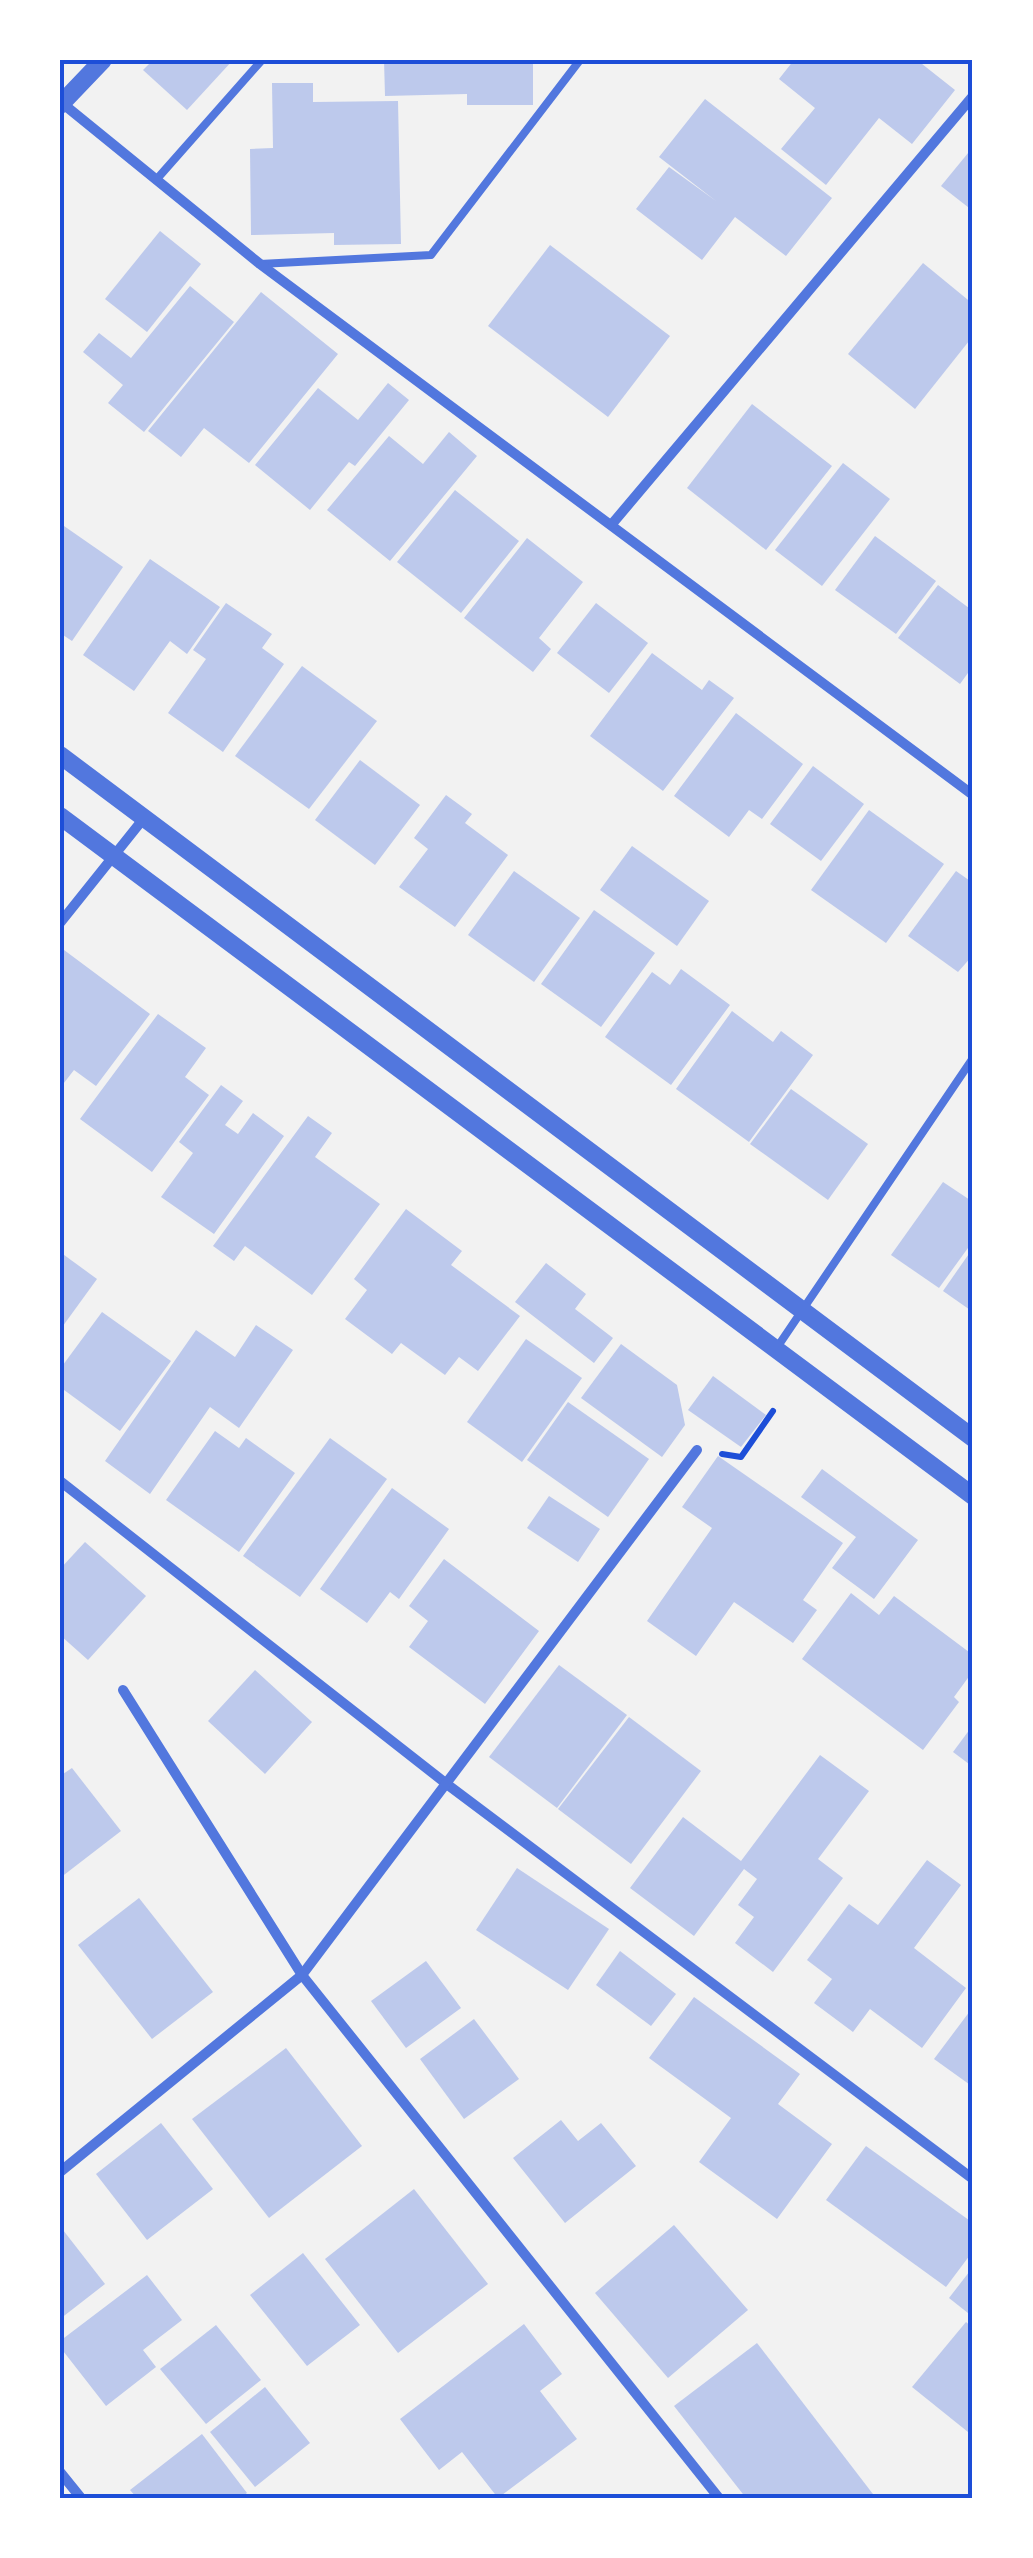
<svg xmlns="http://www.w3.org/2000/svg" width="1033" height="2558" viewBox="0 0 1033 2558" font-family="'Libre Baskerville',serif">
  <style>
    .building { fill: #bdc9ec }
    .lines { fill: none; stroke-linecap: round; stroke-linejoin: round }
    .path { stroke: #1d4ed8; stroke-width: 6 }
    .service { stroke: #5277de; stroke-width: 8 }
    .minor { stroke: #5277de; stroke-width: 10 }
    .tertiary { stroke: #5277de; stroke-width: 18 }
    .neatline { fill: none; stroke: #1d4ed8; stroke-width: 4 }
  </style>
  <rect width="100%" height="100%" fill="#f2f2f2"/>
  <!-- building -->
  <g class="building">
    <polygon points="153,60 233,60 187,110 143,70"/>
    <polygon points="384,60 533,60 533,105 467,105 467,94 385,96"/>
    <polygon points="794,60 917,60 955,90 912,144 879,118 826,185 781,149 815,108 779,79"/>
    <polygon points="272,83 313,83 313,102 398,101 401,244 334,245 334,233 251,235 250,149 273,148"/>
    <polygon points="705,99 832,198 786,256 735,217 702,260 636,209 669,167 716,201 659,157"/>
    <polygon points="973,147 973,211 941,186"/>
    <polygon points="160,231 201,264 147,332 105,299"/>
    <polygon points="550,245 670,336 608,417 488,326"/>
    <polygon points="923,263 973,304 973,336 915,409 848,354"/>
    <polygon points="190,286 234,322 144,432 108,403 123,385 83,352 99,333 131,358"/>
    <polygon points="261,292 338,354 249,463 204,428 181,457 148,431"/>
    <polygon points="388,383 409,400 355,466 349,462 310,510 255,465 318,388 358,420"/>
    <polygon points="752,404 832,466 766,550 687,488"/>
    <polygon points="449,432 477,456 390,561 327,510 389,436 423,464"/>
    <polygon points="843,463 890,499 822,586 775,550"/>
    <polygon points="455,490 519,541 461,613 397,562"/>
    <polygon points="64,526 123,567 72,641 60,633 60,531"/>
    <polygon points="875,536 936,581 896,634 835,590"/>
    <polygon points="527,538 583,582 539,638 551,649 533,672 464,618"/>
    <polygon points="150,559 220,607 187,654 170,641 134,691 83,655"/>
    <polygon points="938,585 973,611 973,666 960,684 898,638"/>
    <polygon points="226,603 272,634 262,648 284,664 223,752 168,713 206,659 193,650"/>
    <polygon points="596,603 648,643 609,693 557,653"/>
    <polygon points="652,653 702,690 709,680 734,698 663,791 590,736"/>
    <polygon points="302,666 377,721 309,809 235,756"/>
    <polygon points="736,713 803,764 762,819 749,810 729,837 674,796"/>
    <polygon points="360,760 420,805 375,865 315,820"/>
    <polygon points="813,766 864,804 821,861 770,824"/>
    <polygon points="446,795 472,814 465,823 508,855 455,927 399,887 428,849 414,838"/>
    <polygon points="869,810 944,864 886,943 811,890"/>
    <polygon points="632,846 709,901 677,946 600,890"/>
    <polygon points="514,871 580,918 534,982 468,935"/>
    <polygon points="956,871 973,883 973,955 958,972 908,936"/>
    <polygon points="594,910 655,953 601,1027 541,984"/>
    <polygon points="60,947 150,1014 96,1086 74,1070 60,1088"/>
    <polygon points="681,969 730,1005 671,1085 605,1037 652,972 670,985"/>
    <polygon points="732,1011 773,1042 781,1031 813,1055 749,1142 676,1089"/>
    <polygon points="158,1014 206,1048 185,1077 209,1095 152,1172 80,1119"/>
    <polygon points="221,1085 243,1101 225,1125 238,1134 253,1113 284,1136 214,1234 161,1197 193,1153 179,1142"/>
    <polygon points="791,1089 868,1144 828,1200 750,1144"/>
    <polygon points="308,1116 332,1133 315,1157 380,1204 312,1295 245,1246 234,1261 213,1246"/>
    <polygon points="943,1182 973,1202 973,1241 939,1288 891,1255"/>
    <polygon points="406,1209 462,1251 451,1265 520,1316 478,1371 459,1357 445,1375 401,1343 392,1354 345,1319 367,1290 354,1279"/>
    <polygon points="973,1248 973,1312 943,1291"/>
    <polygon points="60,1252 97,1279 60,1330"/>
    <polygon points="546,1263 586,1294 575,1309 613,1338 594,1363 515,1302"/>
    <polygon points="102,1312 171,1361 120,1431 60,1387 60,1369"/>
    <polygon points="256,1325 293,1350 239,1428 210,1407 150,1494 105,1461 196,1330 235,1357"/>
    <polygon points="526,1339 582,1378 522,1462 467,1422"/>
    <polygon points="621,1344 677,1385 685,1425 662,1457 581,1398"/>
    <polygon points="713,1376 766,1415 741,1447 688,1410"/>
    <polygon points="568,1402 649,1459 608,1517 527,1460"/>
    <polygon points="215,1431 239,1448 246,1438 295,1473 239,1552 166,1500"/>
    <polygon points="330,1438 387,1479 300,1597 243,1556"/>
    <polygon points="718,1456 843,1543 803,1600 817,1610 793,1643 734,1602 696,1656 647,1621 712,1528 682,1507"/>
    <polygon points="822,1469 918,1540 874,1599 832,1568 856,1537 801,1497"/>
    <polygon points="392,1488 449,1529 399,1599 390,1592 367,1623 320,1589"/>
    <polygon points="549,1496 600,1529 578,1562 527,1528"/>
    <polygon points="85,1542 146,1596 88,1660 60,1635 60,1569"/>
    <polygon points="444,1559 539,1631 485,1704 409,1647 428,1621 409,1606"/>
    <polygon points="851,1593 879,1615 894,1596 973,1655 973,1671 954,1697 959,1702 923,1750 802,1659"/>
    <polygon points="559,1665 627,1715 557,1808 489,1757"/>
    <polygon points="255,1670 312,1722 265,1774 208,1721"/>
    <polygon points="629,1717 701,1771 631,1864 558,1809"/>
    <polygon points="973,1725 973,1767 953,1752"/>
    <polygon points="820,1755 869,1791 818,1859 843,1878 773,1972 735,1943 754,1917 738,1905 757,1879 744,1869 694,1936 630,1888 683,1817 741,1861"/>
    <polygon points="72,1768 121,1831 60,1878 60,1776"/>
    <polygon points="927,1860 961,1885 914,1948 966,1988 922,2048 870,2009 853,2032 814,2003 832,1979 807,1960 849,1904 878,1925"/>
    <polygon points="517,1868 609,1929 568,1990 476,1930"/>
    <polygon points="139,1898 213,1992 152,2039 78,1945"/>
    <polygon points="620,1951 676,1994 651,2026 596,1985"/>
    <polygon points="426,1961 461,2008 406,2048 371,2001"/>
    <polygon points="694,1997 800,2074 778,2104 832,2144 777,2219 699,2162 731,2118 649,2058"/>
    <polygon points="973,2007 973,2087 934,2059"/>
    <polygon points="474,2019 519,2079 464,2119 420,2059"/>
    <polygon points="286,2048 362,2146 269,2218 192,2119"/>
    <polygon points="561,2120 578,2141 601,2123 636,2166 565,2223 513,2158"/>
    <polygon points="161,2123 213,2189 147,2240 96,2174"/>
    <polygon points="866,2146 973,2223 973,2251 946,2287 826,2200"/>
    <polygon points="414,2189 488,2284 398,2353 325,2259"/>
    <polygon points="674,2225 748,2310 668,2378 595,2293"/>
    <polygon points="63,2230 105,2284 60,2319 60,2233"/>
    <polygon points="303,2253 360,2325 307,2366 250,2295"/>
    <polygon points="973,2267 973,2317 949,2298"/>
    <polygon points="147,2275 182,2320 143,2350 156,2367 106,2406 60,2347 60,2341"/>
    <polygon points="966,2322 973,2328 973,2436 912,2387"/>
    <polygon points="524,2324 562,2374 540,2391 577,2439 498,2498 462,2452 439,2470 400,2419"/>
    <polygon points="216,2325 261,2380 206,2424 160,2369"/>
    <polygon points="757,2343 876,2498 746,2498 674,2406"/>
    <polygon points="265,2387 310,2443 255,2487 210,2432"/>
    <polygon points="202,2434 247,2493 240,2498 137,2498 130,2490"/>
  </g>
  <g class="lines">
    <!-- path -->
    <polyline class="path" points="722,1454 741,1457 773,1411"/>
    <!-- service -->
    <g class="service">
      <polyline points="156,180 262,60"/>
      <polyline points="260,264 431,255 580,60"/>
      <polyline points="776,1349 973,1058"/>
    </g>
    <!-- minor -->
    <g class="minor">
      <polyline points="62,103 260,264 973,795"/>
      <polyline points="612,524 973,96"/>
      <polyline points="60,923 144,818"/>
      <polyline points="60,1481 448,1785 973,2179"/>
      <polyline points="123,1690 302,1975 719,2498"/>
      <polyline points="60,2172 302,1975 697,1450"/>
      <polyline points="60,2472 81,2498"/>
    </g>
    <!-- tertiary -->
    <g class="tertiary">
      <polyline points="60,105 103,60"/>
      <polyline points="60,755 973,1438"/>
      <polyline points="60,816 973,1496"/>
    </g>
  </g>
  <!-- border -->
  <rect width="1033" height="2558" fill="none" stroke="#ffffff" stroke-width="125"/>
  <rect x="62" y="62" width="908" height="2434" class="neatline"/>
</svg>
